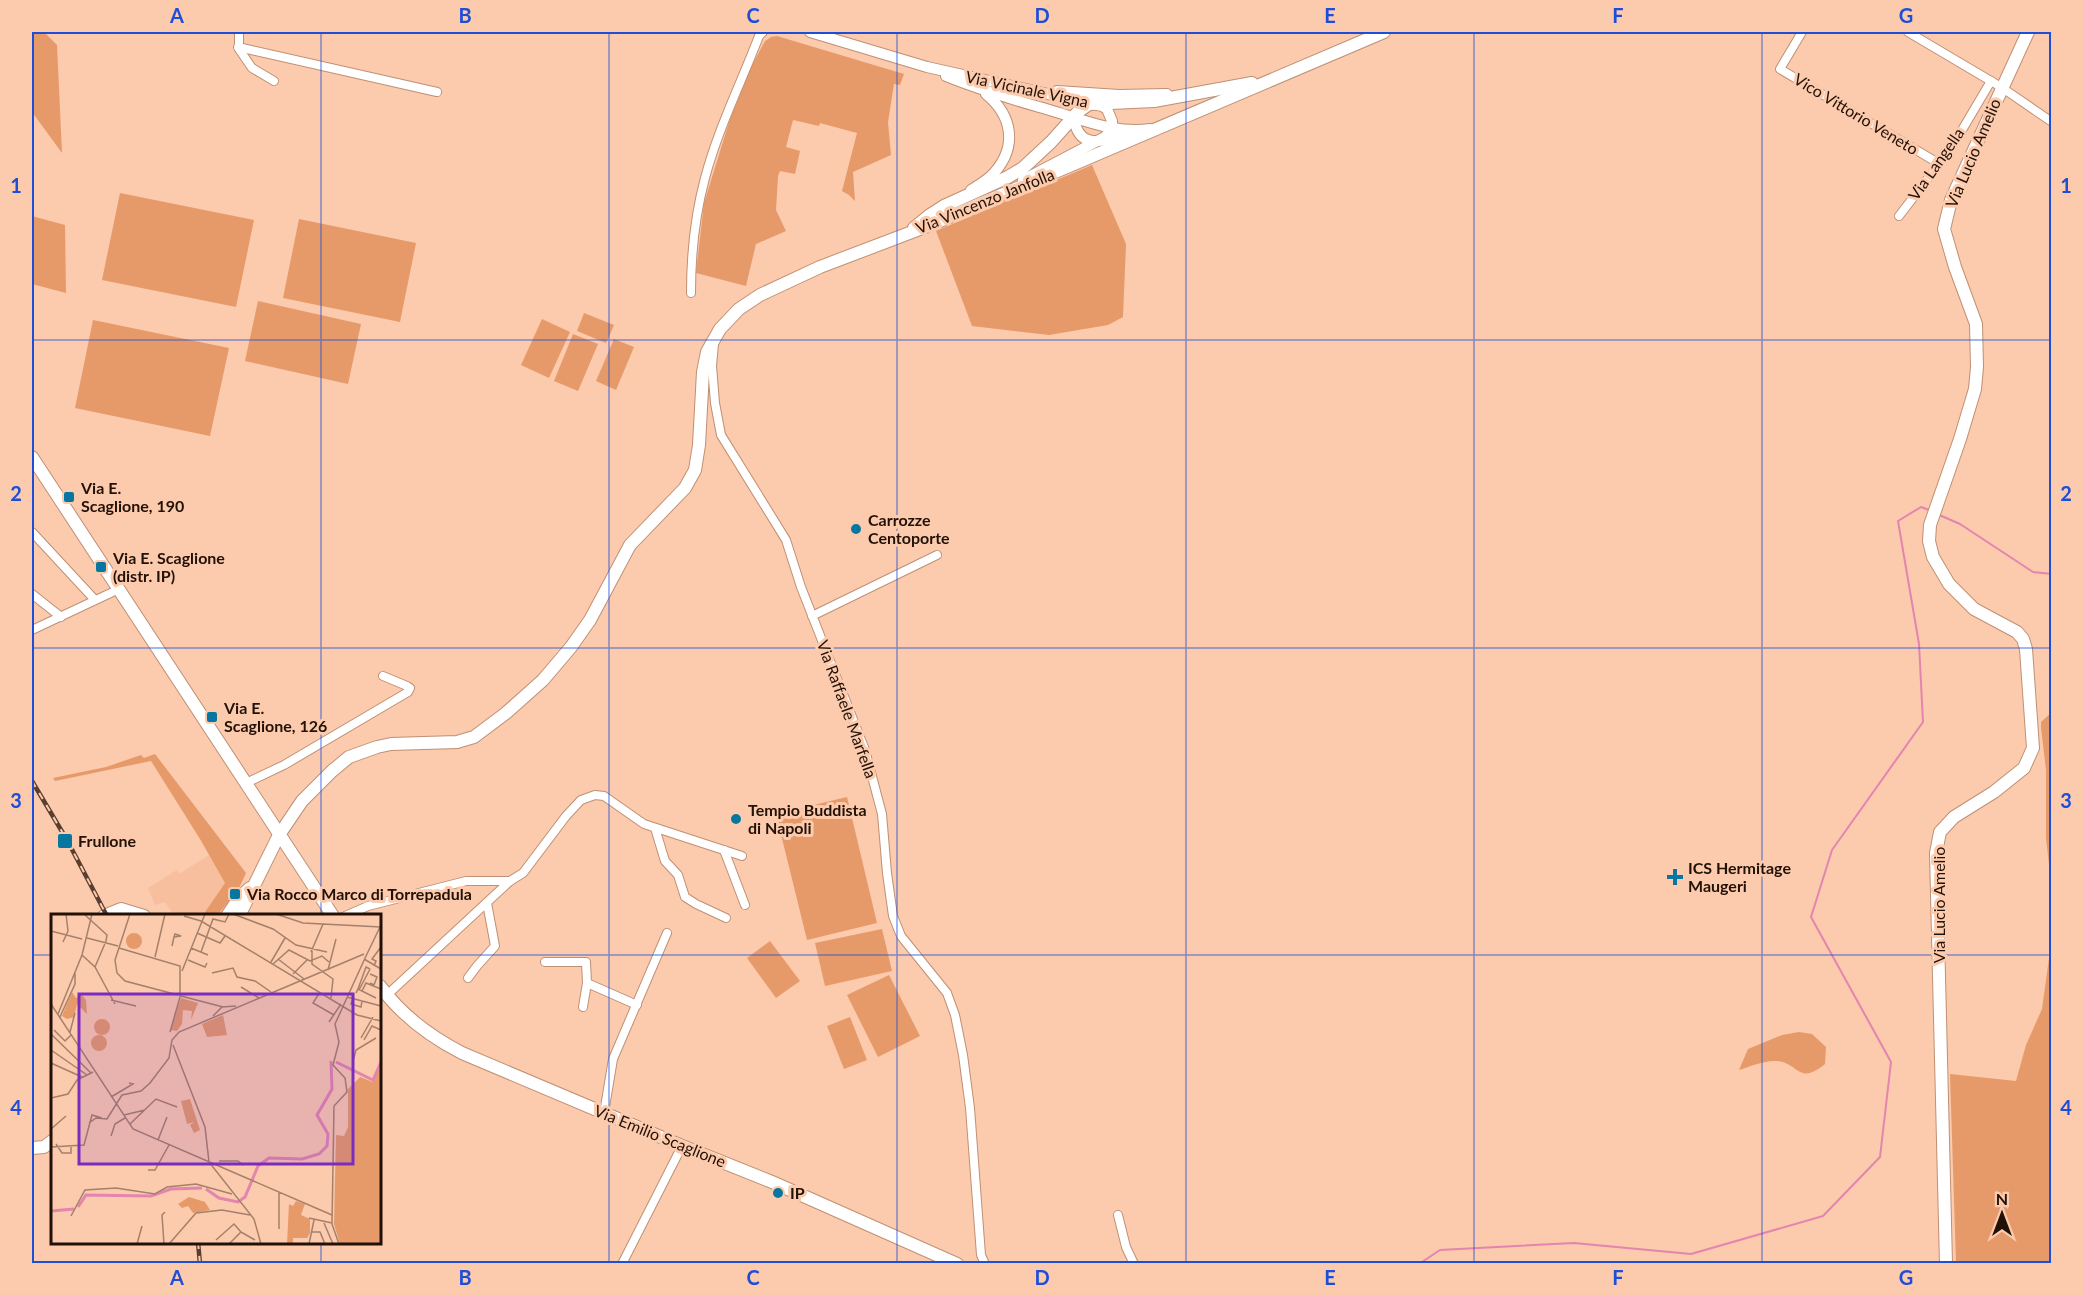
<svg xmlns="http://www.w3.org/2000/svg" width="2083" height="1295" font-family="Lato,sans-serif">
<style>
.built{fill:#f8bf9e}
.green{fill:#e69a6a}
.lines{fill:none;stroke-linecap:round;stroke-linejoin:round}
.stream{stroke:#e385af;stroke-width:2}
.minor-casing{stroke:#bf9074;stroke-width:10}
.tertiary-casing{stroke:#bf9074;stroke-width:12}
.secondary-casing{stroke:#bf9074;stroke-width:14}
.primary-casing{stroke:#bf9074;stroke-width:14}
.minor{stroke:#fff;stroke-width:8}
.tertiary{stroke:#fff;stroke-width:10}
.secondary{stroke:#fff;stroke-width:12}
.primary{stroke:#fff;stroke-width:12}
.rail-casing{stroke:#593f30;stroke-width:4.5}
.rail{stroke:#fccaad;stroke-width:2;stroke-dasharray:7;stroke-linecap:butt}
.grid{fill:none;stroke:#1d4ed8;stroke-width:1.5;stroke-opacity:0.55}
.poi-dot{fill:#0777a1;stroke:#fccaad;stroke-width:2}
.labels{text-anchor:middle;stroke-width:6;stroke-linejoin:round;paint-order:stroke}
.street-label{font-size:16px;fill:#221106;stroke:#fccaad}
.poi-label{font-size:16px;font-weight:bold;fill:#221106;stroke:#fccaad;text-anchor:start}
.inset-river{fill:none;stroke:#e385af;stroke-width:3}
.inset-road{fill:none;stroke:#a5806a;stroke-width:1.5}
.view{fill:#7b2cbf;fill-opacity:0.15;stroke:#7b2cbf;stroke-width:3}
.inset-edge{fill:none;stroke:#221106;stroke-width:3}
.neatline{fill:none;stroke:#1d4ed8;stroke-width:2}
.grid-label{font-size:20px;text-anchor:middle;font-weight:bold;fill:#1d4ed8}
</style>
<rect width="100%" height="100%" fill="#fccaad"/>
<!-- built -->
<polygon class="built" points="209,855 225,883 203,915 178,915 171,911 165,902 155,905 148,888 177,870 179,874"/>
<!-- green -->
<g class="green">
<polygon points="32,32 44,32 57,45 62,153 32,112"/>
<polygon points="777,36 904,74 900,85 894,84 888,122 891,155 853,172 855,201 849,195 842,191 857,133 820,123 819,126 793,120 786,147 800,151 795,174 780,171 778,176 776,210 786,231 756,244 746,286 696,273 704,203 730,119 750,69 765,41 771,37"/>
<polygon points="1092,165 1126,244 1123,317 1108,325 1049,335 972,326 936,231"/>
<polygon points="120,193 254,220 236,307 102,280"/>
<polygon points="32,216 65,225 66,293 32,284"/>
<polygon points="299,219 416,243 400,322 283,298"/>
<polygon points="258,301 361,324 348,384 245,361"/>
<polygon points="584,313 614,325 606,343 577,331"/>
<polygon points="542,319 570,332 549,378 521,365"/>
<polygon points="93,320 229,348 210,436 75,408"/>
<polygon points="573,334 598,344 578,391 554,381"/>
<polygon points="614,339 634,347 616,390 596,381"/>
<polygon points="2051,713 2051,881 2046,839 2046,770 2041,728 2041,722"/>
<polygon points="155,754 246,873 240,886 218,915 203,915 225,883 200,839 151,761 55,781 53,778 106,767 141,755 144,758"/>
<polygon points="847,797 877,923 807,940 776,814"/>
<polygon points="882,929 892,971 825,986 815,943"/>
<polygon points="770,941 800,981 776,998 747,958"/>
<polygon points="2051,944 2051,1263 1956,1263 1950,1074 2016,1081 2026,1045 2042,1009"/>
<polygon points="889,975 920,1036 878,1057 847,995"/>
<polygon points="850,1017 867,1060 844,1069 827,1026"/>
<path d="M1799,1032l13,2 14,13 -1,17c-27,22 -26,-1 -48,-3 -12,-1 -26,5 -38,9l9,-21 34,-14z"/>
</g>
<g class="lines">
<!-- stream -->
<g class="stream">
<polyline points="1937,514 1960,524 2033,572 2052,574"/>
<polyline points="1419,1264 1440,1250 1574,1243 1691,1254 1823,1216 1880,1157 1891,1062 1811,917 1832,850 1923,722 1919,644 1898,521 1921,507 1929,510"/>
</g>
<defs>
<g id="minor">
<polyline points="239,32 239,49 252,68 274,81"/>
<polyline points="1802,32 1780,69 1938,163"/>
<polyline points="1908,32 2001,87 2052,122"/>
<polyline points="238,47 437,92"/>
<polyline points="1899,216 1952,147 1991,81"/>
<path d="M691,293c0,-38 4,-78 14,-115 13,-49 36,-95 54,-142l4,-4"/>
<polyline points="714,344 712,366 715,403 721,435 786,540 801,587 865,750 882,814 887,873 893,916 901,936 947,993 955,1015 963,1055 970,1108 981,1255 985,1264"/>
<polyline points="32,532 95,600"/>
<polyline points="32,594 61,617"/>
<polyline points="812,616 937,555"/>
<polyline points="32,630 117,590"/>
<polyline points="246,783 284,765 408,692 410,688 407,686 383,676"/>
<polyline points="655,828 665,861 678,875 685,897 696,904 726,918"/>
<polyline points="724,850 745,905"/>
<polyline points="345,916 368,906 466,881 510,881"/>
<polyline points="545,962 586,962 587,983 637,1005"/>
<polyline points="468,978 477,966 495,946 487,903"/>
<polyline points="387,995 510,881 523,873 566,816 581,800 595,795 604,796 644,824 742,856"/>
<polyline points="583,1007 587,983"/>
<polyline points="604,1113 613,1059 667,933"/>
<polyline points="1118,1215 1126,1247 1134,1264"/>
<polyline points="622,1264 682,1146"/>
</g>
<g id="tertiary">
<polyline points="810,32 927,67 1102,106 1107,109 1112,121 1112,128 1105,137 1023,180"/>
<path d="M946,76c36,15 73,25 110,36 30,9 62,22 94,17"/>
<polyline points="1057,91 1119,95 1167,94"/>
<path d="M1074,117c4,37 34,22 58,16"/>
<path d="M971,190c8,-5 17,-10 23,-17 24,-27 18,-58 -8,-79"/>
</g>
<g id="secondary">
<polyline points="914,228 930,215 944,206 1008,177 1023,168 1051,142 1078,112 1089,104 1154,101 1252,83"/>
<polyline points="32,457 333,916"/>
<polyline points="104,916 121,909 144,916"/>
<polyline points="227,916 239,898 250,888"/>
<polyline points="239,916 279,835 302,801 332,771 349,757 377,747 391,744 457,742 474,737 506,713 543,680 571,647 590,620 630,545 685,488 695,470 699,445 703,372 707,352 720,329 739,309 760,295 820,267 933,224 1384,32"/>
<path d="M380,986c22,30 49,50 82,67l220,93 90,36 185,82"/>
<polyline points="32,1148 44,1147 52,1141"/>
</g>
<polyline id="primary" points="1946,1264 1936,853 1940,832 1954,817 1994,792 2024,768 2033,748 2026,649 2023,639 2017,632 1974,609 1949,584 1933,557 1929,541 1930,525 1960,439 1975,389 1977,367 1976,324 1955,267 1944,229 1951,200 2028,32"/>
</defs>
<!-- minor casing -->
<use href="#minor" class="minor-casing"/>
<!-- tertiary casing -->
<use href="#tertiary" class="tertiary-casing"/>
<!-- secondary casing -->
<use href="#secondary" class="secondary-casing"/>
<!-- primary casing -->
<use href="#primary" class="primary-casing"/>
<!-- minor -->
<use href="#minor" class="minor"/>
<!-- tertiary -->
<use href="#tertiary" class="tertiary"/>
<!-- secondary -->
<use href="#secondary" class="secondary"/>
<!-- primary -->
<use href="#primary" class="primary"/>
<defs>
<g id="rail">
<polyline points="32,781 67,840 107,916"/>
<polyline points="198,1242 200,1264"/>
</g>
</defs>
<!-- rail casing -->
<use href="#rail" class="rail-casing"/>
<!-- rail -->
<use href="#rail" class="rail"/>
</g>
<!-- grid -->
<path class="grid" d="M321,32v884M609,32v1232M897,32v1232M1186,32v1232M1474,32v1232M1762,32v1232M32,340h2020M32,648h2020M32,955h20M380,955h1672M321,1242v22"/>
<!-- markers -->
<g class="poi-dot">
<rect x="63" y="491" width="12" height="12" rx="3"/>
<circle cx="856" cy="529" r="6"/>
<rect x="95" y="561" width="12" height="12" rx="3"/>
<rect x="206" y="711" width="12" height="12" rx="3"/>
<circle cx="736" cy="819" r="6"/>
<rect x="57" y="833" width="16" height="16" rx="3"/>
<path d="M1672 868h6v6h6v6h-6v6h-6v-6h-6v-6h6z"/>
<rect x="229" y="888" width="12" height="12" rx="3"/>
<circle cx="778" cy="1193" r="6"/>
</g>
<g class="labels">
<!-- street labels -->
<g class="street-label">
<text transform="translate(1027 89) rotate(12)" y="6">Via Vicinale Vigna</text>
<text transform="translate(1856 114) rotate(31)" y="6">Vico Vittorio Veneto</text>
<text transform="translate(1973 153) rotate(-67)" y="6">Via Lucio Amelio</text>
<text transform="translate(1936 164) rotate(-55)" y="6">Via Langella</text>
<text transform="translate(985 201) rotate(-22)" y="6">Via Vincenzo Janfolla</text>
<text transform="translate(847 709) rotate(70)" y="6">Via Raffaele Marfella</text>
<text transform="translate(1939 905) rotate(-90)" y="6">Via Lucio Amelio</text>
<text transform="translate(660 1136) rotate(22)" y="6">Via Emilio Scaglione</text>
</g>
<!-- poi labels -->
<g class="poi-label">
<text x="81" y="494">Via E.<tspan x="81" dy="18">Scaglione, 190</tspan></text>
<text x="868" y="526">Carrozze<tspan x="868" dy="18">Centoporte</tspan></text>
<text x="113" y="564">Via E. Scaglione<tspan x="113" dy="18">(distr. IP)</tspan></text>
<text x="224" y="714">Via E.<tspan x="224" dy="18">Scaglione, 126</tspan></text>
<text x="748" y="816">Tempio Buddista<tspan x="748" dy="18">di Napoli</tspan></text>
<text x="78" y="847">Frullone</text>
<text x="1688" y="874">ICS Hermitage<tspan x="1688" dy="18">Maugeri</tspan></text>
<text x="247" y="900">Via Rocco Marco di Torrepadula</text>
<text x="790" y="1199">IP</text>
</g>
</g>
<!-- overview -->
<g transform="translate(51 914)">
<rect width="330" height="330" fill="#fccaad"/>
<path d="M75 27a8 8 0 1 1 16 0a8 8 0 1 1-16 0ZM21,78l4,6 5,-4 5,6 1,14 -10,-10 -3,13 -7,2 -5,-3zM130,84l17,5 -7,17 1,-9 -9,-1 -1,14 -5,7 -7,-1zM172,101l4,20 -20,2 -5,-13zM43 113a8 8 0 1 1 16 0a8 8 0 1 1-16 0ZM40 129a8 8 0 1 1 16 0a8 8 0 1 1-16 0ZM330,151v179h-41l-6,-20 2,-89 8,1 4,-9v-38l12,-12 13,5zM139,185l10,31 -6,3 -4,-8 4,-3 -7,2 -6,-23zM138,283l16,5 5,8 -17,3 -5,-7 -6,2 -4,-4zM245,287l9,3 -4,11 9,4v14l-3,5h-14v6h-6l2,-40 4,2z" fill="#e69a6a"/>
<path class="inset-river" d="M285,148l37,18 8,-18M155,275l13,9 19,4 7,-5 13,-31 11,-8 33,1 17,-5 8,-8 1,-12 -11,-19 15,-26 -1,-28M27,293l8,-12 65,1 20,-7 31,-1M0,297l23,-2"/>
<path class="inset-road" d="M79,0l-15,46 2,13 8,8 53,14M182,0l40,15 23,16 31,7M225,0l27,9 78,4M34,1l22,20 -1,6M133,2l17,5 156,94 24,6M0,17l31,8M146,19l23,10 5,-7M36,24l31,8M12,28l5,-11 -2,-17M121,32l2,-9 7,-1 -6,-2 -1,3M68,34l61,18v31M140,34l17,7M261,37v13l21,15 -2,19M150,38l12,-33 12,3 4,-8M260,38l12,-28M31,41l13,12 20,37M315,42l15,-31M104,43l10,-43M227,45l26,20M313,45l17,10M137,46l17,7 2,-4M220,48l14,-24M222,50l16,-14 21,11 12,-5 7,6M323,52l2,-5 -4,-2 9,-12M44,53l11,-26M277,56l8,-31M131,57l23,-57M161,59l21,-5 4,9 18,4 16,11M242,60l14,-14M319,69l4,2 3,-8 -7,-3M190,73l18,11M307,75l8,-22 4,2M308,76l11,-21M311,77l4,-8 15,6M269,78l-7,11 21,12M305,79l2,-4 18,9M130,82l42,11M296,83l34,9M302,84l-2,6 10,3 1,-6M60,86l25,6M0,90l82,125 199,86M7,100l24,-59 10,-41M162,102l9,-9 14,-1M9,103l15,-33v-11M278,108l12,-18M3,116l11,11 6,-6M19,118l5,-19M119,118l10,-35M0,120l40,39M310,124l12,-21M313,126l8,-14 9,4M122,131l32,82 4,35 45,57 7,25M0,136l36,25M302,147l3,-11 20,-12M0,149l31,14M60,183l22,-13 -4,-1M0,184l17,-4 9,-14 16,-8M73,201l21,-5M38,209l7,-5 11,1 15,-24 19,-4 9,-8 19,-25 3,-18 7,-8 185,-78M79,210l26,-25 21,8M0,215l15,-13M60,222l4,-12 10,-6M107,226l9,-23M5,230l6,9h9v-7M0,233l33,-2 8,-30 10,3M168,247h19l5,4M97,256h7l14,-25M228,278v37M20,302l14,-26 31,-2 39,6 12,-7 29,-3 36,10M258,304l23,5M273,309l9,21M260,318h9l5,12M165,326l18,-16 7,8M86,330l5,-18M113,330l-2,-29 3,-3M118,330l27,-31 26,-3 28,5M178,330l12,-12 14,8M258,330l5,-24M288,330l-7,-20 2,-118 13,-14 -2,-14 -12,-13 6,-23 -4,-18 31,-68"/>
<path class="view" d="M28,80h274v170h-274z"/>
<rect width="330" height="330" class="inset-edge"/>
</g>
<!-- border -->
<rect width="2083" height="1295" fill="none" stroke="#fccaad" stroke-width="66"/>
<!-- north arrow -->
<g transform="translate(2002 1214)" stroke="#fccaad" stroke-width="4.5" paint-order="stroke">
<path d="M0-4.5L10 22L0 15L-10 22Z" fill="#221106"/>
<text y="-9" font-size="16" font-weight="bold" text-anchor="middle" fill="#221106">N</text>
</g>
<rect x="33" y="33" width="2017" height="1229" class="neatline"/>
<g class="grid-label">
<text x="177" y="23">A</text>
<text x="465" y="23">B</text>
<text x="753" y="23">C</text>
<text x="1042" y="23">D</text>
<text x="1330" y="23">E</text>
<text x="1618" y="23">F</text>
<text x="1906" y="23">G</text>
<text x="16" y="193">1</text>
<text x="2066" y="193">1</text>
<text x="16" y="501">2</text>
<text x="2066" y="501">2</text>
<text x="16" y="808">3</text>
<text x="2066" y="808">3</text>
<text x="16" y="1115">4</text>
<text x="2066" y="1115">4</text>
<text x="177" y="1285">A</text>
<text x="465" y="1285">B</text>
<text x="753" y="1285">C</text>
<text x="1042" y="1285">D</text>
<text x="1330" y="1285">E</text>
<text x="1618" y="1285">F</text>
<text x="1906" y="1285">G</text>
</g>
</svg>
